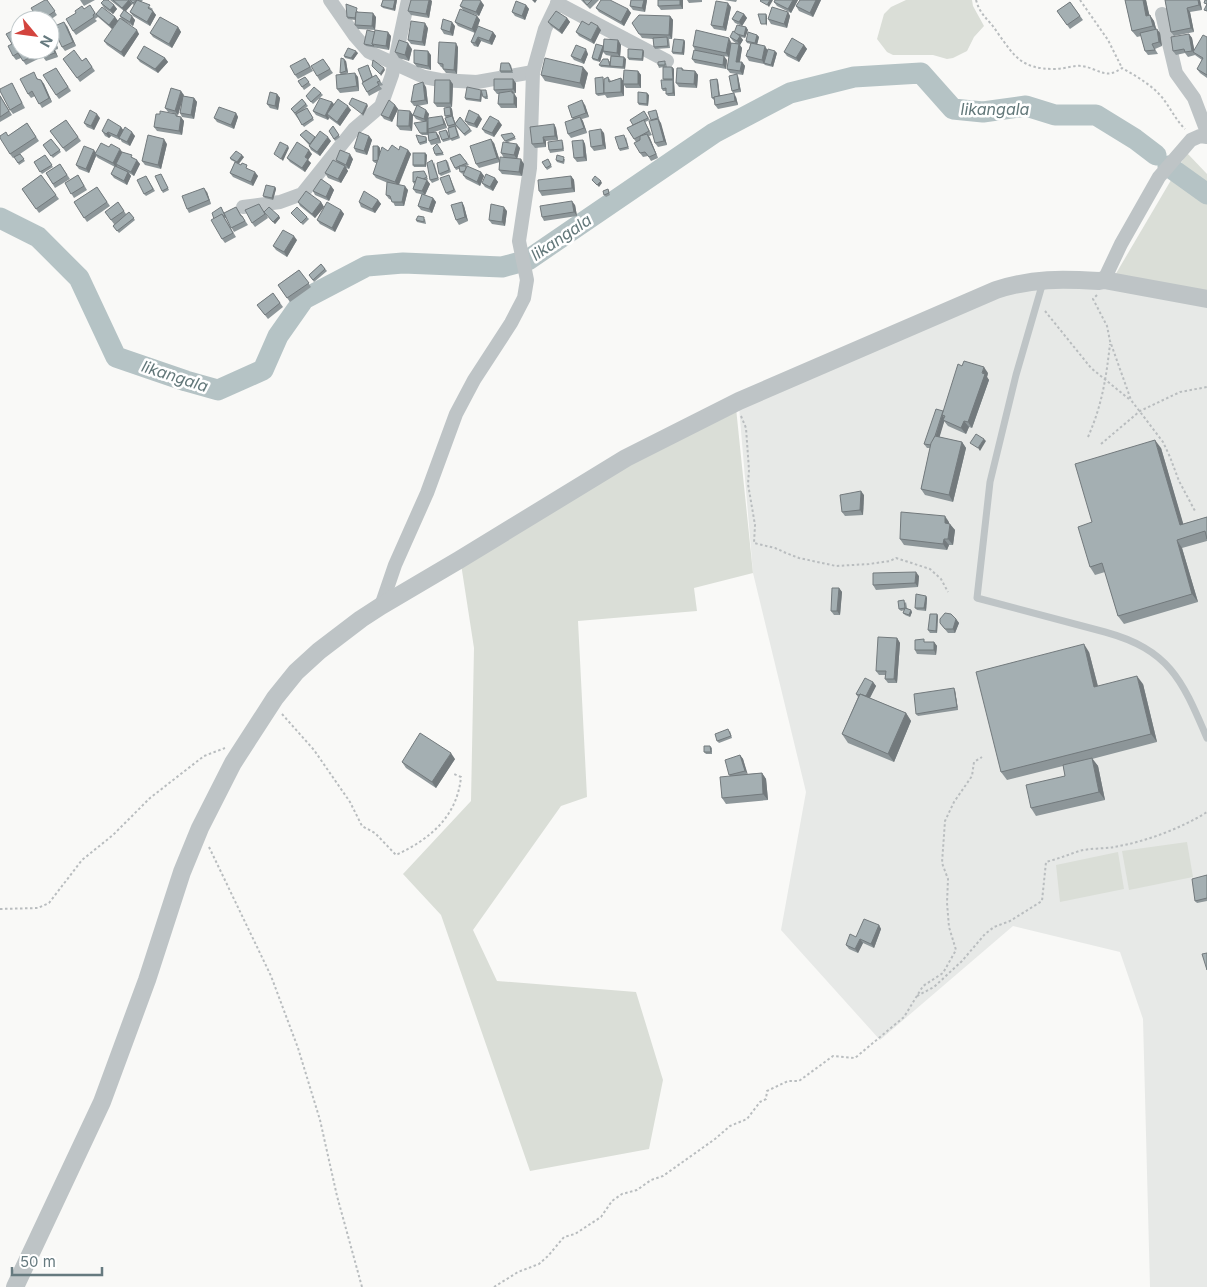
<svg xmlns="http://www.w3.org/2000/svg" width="1207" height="1287" font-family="Inter,sans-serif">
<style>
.built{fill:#e7e9e7}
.green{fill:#daded7}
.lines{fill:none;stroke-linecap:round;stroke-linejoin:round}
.river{stroke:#b5c3c5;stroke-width:21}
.path{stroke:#b9bdbf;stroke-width:2;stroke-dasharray:2.5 2.5;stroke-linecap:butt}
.service{stroke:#bec4c6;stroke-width:7}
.minor{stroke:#bec4c6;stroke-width:14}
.tertiary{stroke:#bec4c6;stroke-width:18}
.wall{fill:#8d9699}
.shaded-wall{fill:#737a7d}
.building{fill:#a4afb2;stroke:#737a7d}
.labels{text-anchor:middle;stroke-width:5;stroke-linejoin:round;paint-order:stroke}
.water-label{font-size:16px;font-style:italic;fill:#627779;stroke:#fff}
</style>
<rect width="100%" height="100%" fill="#f9f9f7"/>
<!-- built -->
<polygon class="built" points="1043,281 1207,297 1207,1287 1150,1287 1143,1019 1120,952 1013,926 880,1040 781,930 806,792 753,573 739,407 992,289"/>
<!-- green -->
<g class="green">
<polygon points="906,0 972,0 973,6 984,26 974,37 967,51 953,58 947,59 933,55 893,55 887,52 877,39 884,14 891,7"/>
<polygon points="1187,153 1207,174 1207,298 1111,282"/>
<polygon points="736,408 753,573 694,588 697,611 578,621 587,797 561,806 473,930 497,981 636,992 663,1080 649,1149 530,1171 441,915 403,874 471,801 474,648 461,564 629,459"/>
<polygon points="1187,842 1193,877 1129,890 1122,851"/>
<polygon points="1118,852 1124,889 1060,902 1056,865"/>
</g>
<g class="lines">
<!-- river -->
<g class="river">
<polyline points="1168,166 1207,194"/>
<polyline points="0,218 38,237 79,278 116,357 186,381 218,390 263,370 278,336 304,299 367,266 403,263 502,267 528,260 714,133 790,93 854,77 921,73 953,109 983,112 1026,106 1055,115 1096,115 1135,139 1156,155"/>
</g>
<!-- path -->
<g class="path">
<path d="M976,0c5,17 12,18 21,32 18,25 24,37 58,37 9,0 19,-4 27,-3 18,3 23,14 40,2 14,8 28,16 39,28 9,11 14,23 24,33"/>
<polyline points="1080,0 1108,40 1122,68"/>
<polyline points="1097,295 1093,299 1107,326 1110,341 1131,400 1163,442 1170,457 1179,481 1195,511"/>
<polyline points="1045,311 1091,368 1129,399"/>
<polyline points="741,416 746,428 749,470 748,484 755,525 754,543 775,548 786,553 799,558 836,566 869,564 890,561 896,558 930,569 941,579 948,592"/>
<path d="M1088,437c14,-32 18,-58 22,-93"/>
<polyline points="1101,444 1140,411 1180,392 1207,387"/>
<path d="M282,714l32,36 36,52 12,24 13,7 21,22c34,-16 61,-38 65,-78l-7,-3"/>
<polyline points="209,847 271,976 298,1048 320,1120 337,1196 362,1287"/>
<polyline points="0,909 38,908 49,903 82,860 113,835 150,798 204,756 225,748"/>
<path d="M917,996l17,-9 15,-14 13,-12 23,-27 9,-7 16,-6 32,-20 4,-39c11,-3 22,-7 33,-11 11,-3 24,-2 35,-4 31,-5 68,-19 93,-35"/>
<polyline points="494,1287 518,1272 539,1264 548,1256 564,1237 575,1234 601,1217 612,1201 622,1194 637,1190 651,1180 663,1176 715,1139 730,1126 747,1119 760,1102 766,1099 767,1091 788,1081 799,1081 833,1056 855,1058 904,1017 923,986 943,973 956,950 949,927 947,903 948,879 942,863 945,821 954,802 972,776 974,762 982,757"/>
</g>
<!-- service -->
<path class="service" d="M1043,282l-27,93 -26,107 -13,116 128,34c65,18 77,48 102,106"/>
<!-- minor -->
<g class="minor">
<polyline points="330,0 355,36 369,52 424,77 440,80 477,82 533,72"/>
<polyline points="557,3 667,61"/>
<polyline points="1162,14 1176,73 1194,98 1207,132"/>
<polyline points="243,207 280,202 302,194 354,129 381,106 392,75 408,0"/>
<polyline points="1104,280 1121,244 1159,177 1191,140 1200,136 1207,137"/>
<polyline points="381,606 395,565 427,493 456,414 474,380 511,323 524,298 527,280 519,241 530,168 533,72 545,29 559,0"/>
</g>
<!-- tertiary -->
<path class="tertiary" d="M15,1287l87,-185 45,-122 35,-108 18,-44 33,-65 42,-65 21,-26 23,-21 42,-32 20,-13 78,-46 167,-102 113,-57 257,-111c37,-12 66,-11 103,-9l5,-1 103,19"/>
</g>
<!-- wall -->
<g class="wall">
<polygon points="47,0 57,15 50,20 32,20"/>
<polygon points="80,0 95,0 84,6"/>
<polygon points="110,0 143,0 141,2 153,9 152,10 156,15 150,26 133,16 130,12 134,5 132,4 126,11 135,20 133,26 124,21 139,34 124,57 107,45 104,41 122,20 120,16 124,11"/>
<polygon points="383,0 397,0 395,11 383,8 381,6"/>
<polygon points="581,0 599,0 590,9"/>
<polygon points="631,0 647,0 645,12 633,10 630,6"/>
<polygon points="683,0 683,9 661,10 658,6"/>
<polygon points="687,0 702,0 702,2 689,3"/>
<polygon points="724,0 737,0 736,2"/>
<polygon points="775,0 798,0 791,13 777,6 774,2"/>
<polygon points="800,0 821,0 813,17 799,11 796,6"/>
<polygon points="1125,0 1146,0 1149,15 1154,21 1156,29 1160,33 1162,46 1155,49 1158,54 1148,55 1145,51 1141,36 1137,37 1132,31"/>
<polygon points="1165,0 1200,0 1202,10 1190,12 1194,32 1174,36 1171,32"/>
<polygon points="432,1 429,18 411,15 408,11"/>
<polygon points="1070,2 1083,20 1070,29 1057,11"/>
<polygon points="101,3 114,5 117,9 113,14 104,8"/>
<polygon points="90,5 96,14 115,17 118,21 112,29 98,17 95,19 97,21 76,35 73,31"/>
<polygon points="484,5 479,16 467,12 477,16 480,20 477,29 493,32 496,36 492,45 481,41 478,47 474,46 471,42 475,33 458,26 455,22 463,10 460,6"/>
<polygon points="526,5 529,9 525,20 515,16 512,12"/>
<polygon points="731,7 726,31 714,29 711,25"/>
<polygon points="596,8 628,9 631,13 624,26 599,12"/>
<polygon points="358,11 358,12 376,17 375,30 391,36 389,50 366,46 364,44 375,32 375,30 358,29 355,25 355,20 348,19 347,17"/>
<polygon points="788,12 790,16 787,28 771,24 768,19"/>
<polygon points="744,14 747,18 742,26 746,27 748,30 745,38 741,37 743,40 740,45 742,48 740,62 742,62 745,66 743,75 730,73 727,69 729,57 703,52 727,60 726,69 695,63 692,59 695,50 693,46 731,43 737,44 733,41 730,37 742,26 735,23 732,19"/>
<polygon points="670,16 673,20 672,39 669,39 670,48 655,49 654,47 653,39 642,38 632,23"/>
<polygon points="567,18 570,22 562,34 551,26 548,22"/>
<polygon points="67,26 76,46 65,51 62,47"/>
<polygon points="455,26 453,36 444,34 441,29"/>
<polygon points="178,27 181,32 172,48 153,37 150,33"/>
<polygon points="428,28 425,46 411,44 408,40"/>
<polygon points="601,30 594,44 579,36 576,32"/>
<polygon points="54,34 58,49 55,50 58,57 46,61 43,57"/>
<polygon points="1189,34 1192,38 1194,50 1207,37 1207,78 1200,73 1197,69 1202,60 1195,55 1188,57 1185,53 1176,55 1173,51"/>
<polygon points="757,35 759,37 757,44 768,50 777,53 773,67 765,65 764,64 749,61 746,56 749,50 751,44 747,43 746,41"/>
<polygon points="618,40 621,45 620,57 626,59 625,69 601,67 599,65 610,61 610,63 611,56 606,55 603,52 600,62 593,60 592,58 603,46"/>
<polygon points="684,40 685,42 684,55 673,54 672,52"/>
<polygon points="804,45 807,49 799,62 787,56 784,52"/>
<polygon points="458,47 457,74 446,73 443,69 443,68 441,67 438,63"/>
<polygon points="412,49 409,61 399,58 395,52"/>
<polygon points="20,50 39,50 35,52 38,59 26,65 21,58 16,60 13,56"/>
<polygon points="643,50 644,52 643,61 629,60 628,58"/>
<polygon points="358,53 353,60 345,58 344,56"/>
<polygon points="588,54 584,64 574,60 571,56"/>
<polygon points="431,55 431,70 417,67 414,63"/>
<polygon points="86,58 95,71 80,82 63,59 82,61"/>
<polygon points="137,58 165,58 168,62 158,73 140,62"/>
<polygon points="323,59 333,73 320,81 317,76"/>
<polygon points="346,61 348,73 346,74 358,77 359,91 340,93 337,89 341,74 340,73"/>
<polygon points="308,62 313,71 298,79 295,75"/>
<polygon points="509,63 511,65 513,73 501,73 500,71"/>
<polygon points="666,63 667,67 672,67 674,69 674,82 675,96 668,96 666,94 666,91 663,91 662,89 664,80 663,79 663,67 659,68 658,65"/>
<polygon points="369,67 373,77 379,79 383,85 380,86 382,89 369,96 367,92 363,82"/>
<polygon points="56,68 71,91 59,99 56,95"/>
<polygon points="682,68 684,70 695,71 698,75 697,88 679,87 676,83"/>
<polygon points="638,71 641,75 641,88 626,88 624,85 624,96 607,98 605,95 598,96 596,94 608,77 611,81 621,78 623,81"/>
<polygon points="588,73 584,89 545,81 541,75"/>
<polygon points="738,76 741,92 733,93 732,91"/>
<polygon points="36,77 38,79 41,80 44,84 52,102 42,108 35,96 31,98 28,94"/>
<polygon points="305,77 311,85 304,90 298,81"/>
<polygon points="717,79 718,81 720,95 736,97 738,105 718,109 715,105 714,100 712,98"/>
<polygon points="12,83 25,108 13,114 10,110"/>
<polygon points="516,83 516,93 514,93 517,98 517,108 501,108 498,104 499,94 497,94 494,90"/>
<polygon points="453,84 452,107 451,107 452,109 453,116 455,123 460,117 472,131 465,136 456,126 460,138 452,141 450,139 449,128 448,126 446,117 445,116 448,107 437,107 434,103"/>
<polygon points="426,87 428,104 418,106 429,114 428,118 444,120 447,128 434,132 436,132 439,136 441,143 431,145 429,141 428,135 422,135 420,133 424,122 416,119 413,115 417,106 414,106 411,102"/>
<polygon points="487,92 488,99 485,99 482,94 481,102 466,100 465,98"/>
<polygon points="321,93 323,95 313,104 307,98"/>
<polygon points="277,94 280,98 278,110 270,108 267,104"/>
<polygon points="0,95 12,115 0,122"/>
<polygon points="184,95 183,96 194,98 197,102 194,119 182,117 180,113 182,100 178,115 176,114 184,121 182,135 157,131 154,127 160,114 173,113 168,112 165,108"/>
<polygon points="649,95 648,106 639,105 638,103"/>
<polygon points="302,99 308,106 303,110 307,108 314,120 304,127 291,109"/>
<polygon points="332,102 334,104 351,110 340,126 329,118 328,120 316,115 313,111"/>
<polygon points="395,105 398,109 392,122 384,119 381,115"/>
<polygon points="585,105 589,117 582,119 587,133 571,138 568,134 573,119 572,118"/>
<polygon points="410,111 413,115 412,131 400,130 397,126"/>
<polygon points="644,111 650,120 645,122 652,135 649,136 658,158 651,161 648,156 643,157 640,153 636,142 627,128 633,125"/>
<polygon points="657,112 667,145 658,147 655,143 651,120"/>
<polygon points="236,113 238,117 234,129 217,122 214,118"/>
<polygon points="100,118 94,130 87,127 84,123"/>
<polygon points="482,119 477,128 468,125 465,121"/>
<polygon points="66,120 81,141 66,152 50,131"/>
<polygon points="27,123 39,141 20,154 25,161 19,165 15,157 13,158 10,154 8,136"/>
<polygon points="554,124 556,128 558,140 546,141 546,147 535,148 532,144"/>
<polygon points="502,125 494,137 485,133 482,129"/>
<polygon points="333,126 340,137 335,141 329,131"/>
<polygon points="121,127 123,130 135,136 130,146 122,142 120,139 120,140 111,136 109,138 105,136 102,131"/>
<polygon points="446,130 448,132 450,140 443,142 442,140"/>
<polygon points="512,133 516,139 508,142 520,148 517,159 524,164 522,176 502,174 499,170 500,162 479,168 476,164 494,143 500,161 504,158 501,153 506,142 505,141"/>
<polygon points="604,133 606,149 594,151 591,147"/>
<polygon points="300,135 315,137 331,141 320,156 311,150 309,146 309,145"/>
<polygon points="369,136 372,140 367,155 356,152 354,148"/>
<polygon points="426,137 427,139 427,143 420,145 419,143"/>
<polygon points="626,137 629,149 620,151 619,149"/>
<polygon points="51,139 61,152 53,158 43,145"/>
<polygon points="583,140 585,144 587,161 577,162 574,158"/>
<polygon points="563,142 564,151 550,153 549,150"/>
<polygon points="167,144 161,169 145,165 142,161"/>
<polygon points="437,144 444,155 436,156 435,154"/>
<polygon points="378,146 380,148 380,154 388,151 399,150 408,150 411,154 399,185 408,190 404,206 395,206 392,200 389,199 386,195 388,183 376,178 373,174 377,163 375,163 373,161"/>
<polygon points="109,147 122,152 135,159 140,164 134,176 129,173 131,176 127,185 114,178 111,174 115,167 98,158 96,156 89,173 79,169 76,165 96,153"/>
<polygon points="425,153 427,155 426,167 414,167 413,165"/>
<polygon points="312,154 308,160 311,163 305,172 290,162 287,158"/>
<polygon points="460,154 469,165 466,166 466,167 481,172 484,176 480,186 466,179 463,175 464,173 462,174 459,169 456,170 450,158"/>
<polygon points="45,155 53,167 42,174 34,162"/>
<polygon points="244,157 239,164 250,170 258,176 253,186 233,177 230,173 235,162 231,160 230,158"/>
<polygon points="353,159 349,169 346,168 348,171 341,183 328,178 325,173 338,163 336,160"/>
<polygon points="548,159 552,167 547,170 542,162"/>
<polygon points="565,159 564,164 557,162 556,160"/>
<polygon points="446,160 448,162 451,172 441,176 439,174"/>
<polygon points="434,162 439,180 432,183 430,180"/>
<polygon points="60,164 70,179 55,188 46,173"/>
<polygon points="424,171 428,179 427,180 430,184 425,195 416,193 413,189 415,183 414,184 413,182"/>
<polygon points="41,175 59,199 39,213 22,189"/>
<polygon points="78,175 87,190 74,198 65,183"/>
<polygon points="146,176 155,191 146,196 144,194"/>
<polygon points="162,176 169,190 163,193 162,191"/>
<polygon points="571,176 574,180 575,192 542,196 539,191"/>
<polygon points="450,177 456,192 448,195 446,193"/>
<polygon points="495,178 498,182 493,191 485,187 482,183"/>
<polygon points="331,186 334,190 329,201 315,195 313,191"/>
<polygon points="97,187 110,206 87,222 74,202"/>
<polygon points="275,187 276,189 273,200 265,198 263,196"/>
<polygon points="608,189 610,195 606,197 604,195"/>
<polygon points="207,192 211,204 189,213 187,209"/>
<polygon points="433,198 436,202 432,213 421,210 418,206"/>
<polygon points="378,200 381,204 375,213 361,207 359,202"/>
<polygon points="118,202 126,214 129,212 135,220 119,233 113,226 114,224 105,212"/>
<polygon points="298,202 321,202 324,207 315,218 300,206"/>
<polygon points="462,202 464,206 468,221 459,225 456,220"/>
<polygon points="259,204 264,212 279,216 280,218 275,224 266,214 268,218 255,227 252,223"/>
<polygon points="575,205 577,216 544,221 542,217"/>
<polygon points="221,207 224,213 236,207 248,225 234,232 226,218 225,218 236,237 225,243 222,239 214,219"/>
<polygon points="341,210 344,214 335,232 320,224 317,220"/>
<polygon points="507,211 505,226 492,224 489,220"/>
<polygon points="291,213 307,217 309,219 303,225"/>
<polygon points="425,219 426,224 417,222 416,220"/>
<polygon points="297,240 287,257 276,250 273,246"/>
<polygon points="321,264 327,271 314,282 309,275"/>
<polygon points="299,270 311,287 290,302 278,285"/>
<polygon points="273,293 283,307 268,319 257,305"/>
<polygon points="988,373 987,377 989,380 972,428 969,427 966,434 948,426 944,421 939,437 962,442 966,448 953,502 925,495 921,489 930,448 927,448 924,444 943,412"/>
<polygon points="1161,448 1183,524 1207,517 1207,541 1182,548 1198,602 1124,624 1118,616 1105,572 1095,575 1090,567 1092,522"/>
<polygon points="864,495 863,515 845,516 842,512"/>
<polygon points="949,522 949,524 955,530 953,545 949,545 947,550 904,545 900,539"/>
<polygon points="919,576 918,587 876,590 873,585"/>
<polygon points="839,588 842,592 840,615 834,615 831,611"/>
<polygon points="926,596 927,598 926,611 917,610 915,608"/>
<polygon points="906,602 907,608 912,612 910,617 905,615 903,613 905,610 901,611 899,609"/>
<polygon points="937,614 938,616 937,633 930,633 928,630"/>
<polygon points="956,619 959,623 955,633 948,633 940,623"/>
<polygon points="897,638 900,643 897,683 888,683 885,679 885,675 879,675 876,671"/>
<polygon points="926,642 934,642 937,646 936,655 917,654 915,650"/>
<polygon points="1089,652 1098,686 1143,684 1157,742 1092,759 1098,766 1105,800 1036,816 1031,808 1065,776 1063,766 1007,780 1001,772"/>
<polygon points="873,682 876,686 870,698 906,713 911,721 894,762 848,743 842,734 858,697 856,694"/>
<polygon points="955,690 958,710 918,716 916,714"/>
<polygon points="730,731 732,738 719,743 717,741"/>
<polygon points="710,746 712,748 712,754 706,754 704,752"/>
<polygon points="740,755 743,759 747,774 762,773 766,779 768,800 726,804 722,798 730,776 729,775"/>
<polygon points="455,759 436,788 406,768 402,762"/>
<polygon points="1207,875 1207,901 1197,903 1195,901"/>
<polygon points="879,925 881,929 874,948 863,943 858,953 849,949 846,945 856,937"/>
</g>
<!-- shaded-wall -->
<g class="shaded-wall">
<polygon points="129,0 132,4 125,12 122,8"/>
<polygon points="395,0 397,0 395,11 393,9"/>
<polygon points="429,0 431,0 432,1 429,18 426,14"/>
<polygon points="532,0 537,0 535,3"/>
<polygon points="644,0 647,0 645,12 642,8"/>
<polygon points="680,0 683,0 683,9 680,5"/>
<polygon points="770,0 773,0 769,7 767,5"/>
<polygon points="793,0 798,0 791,13 788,9"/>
<polygon points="816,0 821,0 813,17 810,13"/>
<polygon points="1143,0 1146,0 1151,22 1146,16"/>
<polygon points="1198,0 1200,0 1202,10 1199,5"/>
<polygon points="481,1 484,5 479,16 476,12"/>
<polygon points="728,3 731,7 726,31 723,27"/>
<polygon points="114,5 117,9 113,14 110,10"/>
<polygon points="526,5 529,9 525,20 522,16"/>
<polygon points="1187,8 1190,12 1194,32 1191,28"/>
<polygon points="628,9 631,13 624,26 621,22"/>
<polygon points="153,11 156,15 150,26 147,22"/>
<polygon points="788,12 790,16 787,28 784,24"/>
<polygon points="373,13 376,17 375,30 372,26"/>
<polygon points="744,14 747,18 742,26 739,22"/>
<polygon points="766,14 767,16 767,26 766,24"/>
<polygon points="1150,15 1154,21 1157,32 1153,26"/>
<polygon points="132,16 135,20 133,26 130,22"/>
<polygon points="477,16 480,20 475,33 472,29"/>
<polygon points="670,16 673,20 672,39 669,35"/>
<polygon points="115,17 118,21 112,29 109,25"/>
<polygon points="567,18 570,22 562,34 559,30"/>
<polygon points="64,22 67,26 76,46 73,42"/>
<polygon points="452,22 455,26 453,36 450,32"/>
<polygon points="425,23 428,28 425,46 422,42"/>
<polygon points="598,26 601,30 594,44 591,40"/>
<polygon points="178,27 181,32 172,48 169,44"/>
<polygon points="746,27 748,30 745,38 744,36"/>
<polygon points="1157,29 1160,33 1162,46 1159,42"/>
<polygon points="51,30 54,34 58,49 55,44"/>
<polygon points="137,30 139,34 124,57 121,52"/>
<polygon points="388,32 391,36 389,50 386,46"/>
<polygon points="493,32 496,36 492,45 489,41"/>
<polygon points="1189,34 1192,38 1195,53 1192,51"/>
<polygon points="757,35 759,37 757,45 755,43"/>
<polygon points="740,36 743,40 740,45 737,41"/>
<polygon points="478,37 481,41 478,47 475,43"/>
<polygon points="729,38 731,42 729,57 726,53"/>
<polygon points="618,40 621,45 620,57 617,53"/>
<polygon points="684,40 685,42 684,55 682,53"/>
<polygon points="408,43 412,49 409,61 405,55"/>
<polygon points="456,43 458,47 457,74 454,70"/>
<polygon points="739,44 742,48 739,66 736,62"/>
<polygon points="52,45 55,50 58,57 55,53"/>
<polygon points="804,45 807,49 799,62 796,58"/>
<polygon points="603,46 604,48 600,62 598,60"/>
<polygon points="765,46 768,51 764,64 762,60"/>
<polygon points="586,49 588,54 584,64 581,60"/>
<polygon points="643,50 644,52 643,61 642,59"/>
<polygon points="356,51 358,53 353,60 351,58"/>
<polygon points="428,51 431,55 431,70 428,66"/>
<polygon points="775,51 777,53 773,67 771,65"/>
<polygon points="724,56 727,60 726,69 723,65"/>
<polygon points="624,57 626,59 625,69 623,67"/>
<polygon points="165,58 168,62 158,73 155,69"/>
<polygon points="344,59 346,61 348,73 346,71"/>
<polygon points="742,62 745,66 743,75 740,71"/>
<polygon points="583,67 588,73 584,89 580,83"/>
<polygon points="672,67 674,69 674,81 673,79"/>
<polygon points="384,68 385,70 381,76 380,74"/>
<polygon points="638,71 641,75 641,88 638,84"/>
<polygon points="695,71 698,75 697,88 694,84"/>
<polygon points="355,73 358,77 359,91 357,86"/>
<polygon points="737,74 738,76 741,92 739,89"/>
<polygon points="621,78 624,82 623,84 624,85 624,96 621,92"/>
<polygon points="513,79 516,83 516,93 513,89"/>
<polygon points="717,79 718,81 720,100 719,98"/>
<polygon points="41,80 44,84 52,102 49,98"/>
<polygon points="450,80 453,84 452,107 450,103"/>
<polygon points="673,80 674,82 675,96 673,93"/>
<polygon points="423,82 426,87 428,104 425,100"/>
<polygon points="481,90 482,92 481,102 480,100"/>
<polygon points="181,91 184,95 178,115 175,111"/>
<polygon points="512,91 517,98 517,108 514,104"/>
<polygon points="647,93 649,95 648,106 647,104"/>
<polygon points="734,93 736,97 738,105 735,101"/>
<polygon points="277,94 280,98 278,110 275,106"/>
<polygon points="194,98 197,102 194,119 191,115"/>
<polygon points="582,100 585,105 589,117 586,113"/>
<polygon points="332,102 335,106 327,114 329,118 328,120 325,116"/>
<polygon points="367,104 368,106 363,116 362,114"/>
<polygon points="395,105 398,109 392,122 389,118"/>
<polygon points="348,106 351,110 340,126 337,122"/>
<polygon points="450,107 452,109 453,116 456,126 451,115"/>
<polygon points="426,110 429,114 427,122 428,123 429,135 427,133 426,123 424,119"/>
<polygon points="410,111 413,115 412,131 409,126"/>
<polygon points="236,113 238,117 234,129 231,125"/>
<polygon points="97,114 100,118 94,130 91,126"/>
<polygon points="479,115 482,119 477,128 474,124"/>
<polygon points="442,116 444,120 447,128 444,124"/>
<polygon points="181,117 184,121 182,135 179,131"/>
<polygon points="580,117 583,121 587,133 584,128"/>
<polygon points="658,119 661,123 667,145 664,141"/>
<polygon points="499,121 502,125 494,137 492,133"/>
<polygon points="554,124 556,128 558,140 555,136"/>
<polygon points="121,127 124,131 119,138 120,139 120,140 117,136"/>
<polygon points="601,129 604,133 606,149 603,145"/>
<polygon points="108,132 111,136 109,138 106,134"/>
<polygon points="132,132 135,136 130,146 127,142"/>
<polygon points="436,132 439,136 441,143 438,138"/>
<polygon points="647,134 650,138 658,158 656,154"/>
<polygon points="369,136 372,140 367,155 364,151"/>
<polygon points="328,137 331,141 320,156 317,152"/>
<polygon points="543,137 546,141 546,147 544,143"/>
<polygon points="164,139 167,144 161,169 158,165"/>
<polygon points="491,139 494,143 500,162 497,158"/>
<polygon points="583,140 585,144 587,161 584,157"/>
<polygon points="517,144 520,148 517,159 514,155"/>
<polygon points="288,146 289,148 283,161 281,159"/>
<polygon points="378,146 380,148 380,162 378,160"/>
<polygon points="120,149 123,153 116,164 117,165 116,168 113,163"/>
<polygon points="94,150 97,154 95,154 96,156 89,173 86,169"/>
<polygon points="309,150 312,154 308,160 311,163 305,172 302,168 305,157"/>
<polygon points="408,150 411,154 398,186 395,182"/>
<polygon points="425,153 427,155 426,167 425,165"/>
<polygon points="350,154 353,159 349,169 346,165"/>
<polygon points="242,155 244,157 238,164 237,162"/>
<polygon points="521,159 524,164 522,176 519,172"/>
<polygon points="137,160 140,164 134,176 131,172"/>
<polygon points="345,166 348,171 341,183 338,179"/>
<polygon points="128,172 131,176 127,185 124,181"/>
<polygon points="255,172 258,176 253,186 251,182"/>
<polygon points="481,172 484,176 480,186 477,182"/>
<polygon points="571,176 574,180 575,192 572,188"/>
<polygon points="495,178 498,182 493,191 490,187"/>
<polygon points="427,180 430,184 425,195 422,191"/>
<polygon points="601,181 602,183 599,187 597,185"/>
<polygon points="331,186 334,190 329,201 326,197"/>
<polygon points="405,186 408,190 404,206 402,202"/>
<polygon points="275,187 276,189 273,200 272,198"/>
<polygon points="204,188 207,192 211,204 209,200"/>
<polygon points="433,198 436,202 432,213 429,209"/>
<polygon points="378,200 381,204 375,213 372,209"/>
<polygon points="572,201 575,205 577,216 574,212"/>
<polygon points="321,202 324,207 315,218 312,214"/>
<polygon points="462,202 464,206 468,221 465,217"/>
<polygon points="504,207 507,211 505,226 502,222"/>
<polygon points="341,210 344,214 335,232 332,228"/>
<polygon points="279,216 280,218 275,224 273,222"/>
<polygon points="294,236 297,240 287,257 284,252"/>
<polygon points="984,367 988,373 987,377 989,380 972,428 968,422"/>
<polygon points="942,415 945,419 936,449 933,445"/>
<polygon points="964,421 969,427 966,434 961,428"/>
<polygon points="984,439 986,441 980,451 978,448"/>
<polygon points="1155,440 1161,448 1186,533 1180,525"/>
<polygon points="962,442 966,448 953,502 949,495"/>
<polygon points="861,491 864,495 863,515 860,510"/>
<polygon points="945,516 949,522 949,529 945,523"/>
<polygon points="950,524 955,530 953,545 948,539"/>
<polygon points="944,539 949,545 947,550 943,544"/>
<polygon points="1177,540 1182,548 1198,602 1192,594"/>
<polygon points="916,572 919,576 918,587 915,583"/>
<polygon points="839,588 842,592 840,615 837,611"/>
<polygon points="926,596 927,598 926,611 924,608"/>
<polygon points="911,610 912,612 910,617 909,615"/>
<polygon points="937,614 938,616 937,633 936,631"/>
<polygon points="956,619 959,623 955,633 953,629"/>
<polygon points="897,638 900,643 897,683 894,679"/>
<polygon points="934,642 937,646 936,655 934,650"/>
<polygon points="1084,644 1089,652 1100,695 1094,687"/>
<polygon points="1137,676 1143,684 1157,742 1151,734"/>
<polygon points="873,682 876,686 867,703 864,699"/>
<polygon points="954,688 955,690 958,710 957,707"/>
<polygon points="906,713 911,721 894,762 888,754"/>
<polygon points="451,753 455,759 436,788 432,782"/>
<polygon points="740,755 743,759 748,775 745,771"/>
<polygon points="1092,758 1098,766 1105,800 1099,792"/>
<polygon points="762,773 766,779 768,800 763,794"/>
<polygon points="879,925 881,929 874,948 871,944"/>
<polygon points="860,939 863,943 858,953 855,949"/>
</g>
<!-- building -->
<g class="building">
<polygon points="45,0 47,0 55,11 42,20 32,20 28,14 33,11 31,8"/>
<polygon points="104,0 108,0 114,5 110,10 101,3"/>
<polygon points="113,0 129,0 122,8"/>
<polygon points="130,0 137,0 150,5 148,8 153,11 147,22 130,12 137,0 133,3"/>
<polygon points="383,0 395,0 393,9 381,6"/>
<polygon points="411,0 429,0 426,14 408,11"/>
<polygon points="463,0 479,0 481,1 476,12 460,6"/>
<polygon points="583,0 592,0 587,5"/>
<polygon points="601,0 610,0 628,9 621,22 596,8"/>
<polygon points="631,0 644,0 642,8 630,6"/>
<polygon points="658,0 680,0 680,5 658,6"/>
<polygon points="761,0 770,0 767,5 760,1"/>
<polygon points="775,0 793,0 788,9 774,2"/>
<polygon points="800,0 816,0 810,13 796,6"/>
<polygon points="1125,0 1143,0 1146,16 1150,15 1153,26 1132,31"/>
<polygon points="1165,0 1198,0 1199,5 1187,8 1191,28 1171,32"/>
<polygon points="1205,0 1207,0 1207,11 1204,10 1207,4 1204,3"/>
<polygon points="516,1 526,5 522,16 512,12"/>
<polygon points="716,1 728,3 723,27 711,25"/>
<polygon points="1070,2 1080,16 1067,25 1057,11"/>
<polygon points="346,4 357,8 355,18 347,17"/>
<polygon points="90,5 95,13 93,15 94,17 73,31 66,19 76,13 75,11 82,6 84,9"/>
<polygon points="102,7 115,17 109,25 96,14"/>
<polygon points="772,7 788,12 784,24 768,19"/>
<polygon points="460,9 477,16 472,29 455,22"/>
<polygon points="124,10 132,16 130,22 120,16"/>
<polygon points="556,11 567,18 559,30 548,22"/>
<polygon points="737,11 744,14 739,22 732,19"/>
<polygon points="356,12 373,13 372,26 355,25"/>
<polygon points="758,14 766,14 766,24 761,24"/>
<polygon points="639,15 670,16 669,35 639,34 632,23"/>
<polygon points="160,17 178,27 169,44 150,33"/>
<polygon points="120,18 137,30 121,52 104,41"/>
<polygon points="443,19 452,22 450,32 441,29"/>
<polygon points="411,21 425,23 422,42 408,40"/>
<polygon points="582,21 589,25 591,22 598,26 591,40 576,32"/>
<polygon points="64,22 73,42 62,47 54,30 58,28 57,25"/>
<polygon points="737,25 746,27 744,36 737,34 734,33"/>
<polygon points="478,26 493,32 489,41 478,37 475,43 471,42"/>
<polygon points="20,27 20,50 33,50 35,55 23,61 18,53 13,56 8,46 12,44 6,34"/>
<polygon points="1157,29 1159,42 1152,44 1155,50 1145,51 1140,33"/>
<polygon points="50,30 51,30 55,44 52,45 55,53 43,57 40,50 50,50"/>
<polygon points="367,30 375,32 372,44 374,46 364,44"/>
<polygon points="375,30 388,32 386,46 372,44"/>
<polygon points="696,30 729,38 726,53 693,46"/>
<polygon points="733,31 740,36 737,41 730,37"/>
<polygon points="748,32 757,35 755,43 746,41"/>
<polygon points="1189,34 1192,51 1185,52 1184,49 1173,51 1171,37"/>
<polygon points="1203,35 1207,37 1207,75 1197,69 1203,58 1193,52"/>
<polygon points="667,37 668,46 654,47 653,38"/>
<polygon points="792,38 804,45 796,58 784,52"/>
<polygon points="604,39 618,40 617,53 603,51"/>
<polygon points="674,39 684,40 682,53 672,52"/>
<polygon points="399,40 408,43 405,55 395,52"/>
<polygon points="439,42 456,43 454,70 443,69 443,64 438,63"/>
<polygon points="731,43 739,44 736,62 742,62 740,71 727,69"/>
<polygon points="751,43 765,46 762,60 746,56 748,50 749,50"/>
<polygon points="596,44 603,46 598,60 592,58"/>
<polygon points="576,45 586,49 581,60 571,56"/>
<polygon points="144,46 165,58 155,69 137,58"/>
<polygon points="348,48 356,51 351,58 344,56"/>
<polygon points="628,49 643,50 642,59 628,58"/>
<polygon points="768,49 775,51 771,65 764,63"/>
<polygon points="74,50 82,61 86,58 92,67 77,78 63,59"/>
<polygon points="414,50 428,51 428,66 414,63"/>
<polygon points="694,50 724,56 723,65 692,59"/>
<polygon points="611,56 624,57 623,67 610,66 599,65 603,59 608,59 610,66"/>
<polygon points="305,58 310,67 295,75 290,66"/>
<polygon points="341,58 344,59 346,71 340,73"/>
<polygon points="545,58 583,67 580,83 541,75"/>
<polygon points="323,59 330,69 317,76 311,66"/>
<polygon points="373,60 384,68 380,74 372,66"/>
<polygon points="665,61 665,65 658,65 658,62"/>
<polygon points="501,63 509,63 512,71 500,71"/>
<polygon points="368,65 372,77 363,82 358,69"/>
<polygon points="663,67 672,67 673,79 663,79"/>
<polygon points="56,68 68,87 56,95 43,75"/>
<polygon points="677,68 682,68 682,70 695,71 694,84 676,83"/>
<polygon points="624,70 638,71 638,84 623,84"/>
<polygon points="34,72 37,79 41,80 49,98 39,104 32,91 28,94 20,79"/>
<polygon points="355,73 357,86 337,89 336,75"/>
<polygon points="737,74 739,89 732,91 729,76"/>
<polygon points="376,75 380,81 377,82 379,85 367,92 362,83"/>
<polygon points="305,77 309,82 302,87 298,81"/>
<polygon points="603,77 604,93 596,94 595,78"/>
<polygon points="608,77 609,82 621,78 621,92 604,93 604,79"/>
<polygon points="494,79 513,79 513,89 494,90"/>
<polygon points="717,79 719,96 712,98 710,80"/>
<polygon points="435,80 450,80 450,103 434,103"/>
<polygon points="661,80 673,80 673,93 666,94 666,88 662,89"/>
<polygon points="423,82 425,100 411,102 414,85"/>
<polygon points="12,83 22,103 10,110 0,91 0,89"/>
<polygon points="314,87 321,93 311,102 306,96"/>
<polygon points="467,87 481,90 480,100 465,98"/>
<polygon points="171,88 181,91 175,111 165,108"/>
<polygon points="481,90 486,90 487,97 483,97"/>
<polygon points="512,91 512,93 514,93 514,104 498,104 499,93"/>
<polygon points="270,92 277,94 275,106 267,104"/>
<polygon points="638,92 647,93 647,104 638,103"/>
<polygon points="734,93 735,101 715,105 714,97"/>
<polygon points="0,96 9,111 0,117"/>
<polygon points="183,96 194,98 191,115 180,113"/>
<polygon points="320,98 332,102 325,116 313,111"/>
<polygon points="352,98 367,104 362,114 349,104"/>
<polygon points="302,99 306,104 295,113 291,109"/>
<polygon points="338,99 348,106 337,122 327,114"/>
<polygon points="389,100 395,105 389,118 381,115"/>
<polygon points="582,100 586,113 572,118 568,106"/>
<polygon points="417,105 426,110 424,119 413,115"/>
<polygon points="219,107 236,113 231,125 214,118"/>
<polygon points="450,107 451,115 445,116 444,108"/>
<polygon points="307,108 313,118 302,125 296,114"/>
<polygon points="90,110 97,114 91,126 84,123"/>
<polygon points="398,110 410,111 409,126 397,126"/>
<polygon points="469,110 479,115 474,124 465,121"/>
<polygon points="656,110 658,118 651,120 648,112"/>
<polygon points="160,111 176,114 176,116 181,117 179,131 154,127 156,114 160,114"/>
<polygon points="644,111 648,118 633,125 630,120"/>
<polygon points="442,116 444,124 428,129 428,118"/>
<polygon points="452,116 455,124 448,126 445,118"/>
<polygon points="490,116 499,121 492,133 482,129"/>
<polygon points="460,117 470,129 464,134 455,124"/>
<polygon points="580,117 584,128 568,134 565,122"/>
<polygon points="108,119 121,127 117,136 108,132 106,134 102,131"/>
<polygon points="658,119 664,141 655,143 649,121"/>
<polygon points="66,120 78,137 63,148 50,131"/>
<polygon points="644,120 649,131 640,136 647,134 656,154 649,157 645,152 640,153 634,143 640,140 640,136 634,139 627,128"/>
<polygon points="427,121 427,133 420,133 414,123"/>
<polygon points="27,123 36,137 10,154 0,138 0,136 6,132 8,136"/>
<polygon points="554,124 555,136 543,137 544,143 532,144 530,127"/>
<polygon points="333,126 339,135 334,139 329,131"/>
<polygon points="455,126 458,136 450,139 448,128"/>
<polygon points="125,127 132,132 127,142 119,138"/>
<polygon points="601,129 603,145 591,147 589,131"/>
<polygon points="306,130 315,137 310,144 300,135"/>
<polygon points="446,130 449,138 442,140 439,132"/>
<polygon points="320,131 328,137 317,152 309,146"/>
<polygon points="359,132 369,136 364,151 354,148"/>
<polygon points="436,132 438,138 429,141 428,133"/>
<polygon points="512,133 515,137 505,141 501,135"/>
<polygon points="148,135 164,139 158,165 142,161"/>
<polygon points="416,135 426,137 426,141 419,143"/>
<polygon points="624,135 628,147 619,149 615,137"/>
<polygon points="51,139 60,150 51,156 43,145"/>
<polygon points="491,139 497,158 476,164 470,146"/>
<polygon points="562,140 563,149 549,150 548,142"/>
<polygon points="583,140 584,157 574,158 572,141"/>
<polygon points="280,142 288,146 281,159 274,154"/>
<polygon points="297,142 309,150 305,157 308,159 302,168 287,158"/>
<polygon points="503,142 517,144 514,155 501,153"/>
<polygon points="101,143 109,147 111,144 120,149 113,163 95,154"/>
<polygon points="437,144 443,153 435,154 433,148"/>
<polygon points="392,145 399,150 400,146 408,150 395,182 373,174 382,147 388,151"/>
<polygon points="84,146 94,150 86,169 76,165"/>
<polygon points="373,146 378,146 378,160 373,161"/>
<polygon points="340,150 350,154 346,165 336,160"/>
<polygon points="236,151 242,155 237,162 230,158"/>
<polygon points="122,152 132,155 131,157 137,160 131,172 116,164"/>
<rect x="413" y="153" width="12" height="12"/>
<polygon points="20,154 24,159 18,163 14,157"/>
<polygon points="460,154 467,163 455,168 450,158"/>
<polygon points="45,155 52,165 40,172 34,162"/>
<polygon points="557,155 564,157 563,162 556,160"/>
<polygon points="500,157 521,159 519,172 499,170"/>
<polygon points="548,159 551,165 546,168 542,162"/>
<polygon points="333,160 345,166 338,179 325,173"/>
<polygon points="432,160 438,178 430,180 427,163"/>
<polygon points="446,160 449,170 439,174 437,163"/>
<polygon points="235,162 241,165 242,163 247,165 246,168 255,172 251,182 230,173"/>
<polygon points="60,164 67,175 53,184 46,173"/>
<polygon points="115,166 128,172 124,181 111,174"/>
<polygon points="459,166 466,166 466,168 465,171 460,172"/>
<polygon points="467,166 481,172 477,182 463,175"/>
<polygon points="424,171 427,177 423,179 417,177 416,181 413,182 413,172"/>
<polygon points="161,174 168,188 162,191 155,176"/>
<polygon points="486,174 495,178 490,187 482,183"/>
<polygon points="41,175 56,195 36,209 22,189"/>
<polygon points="78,175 84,186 71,194 65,183"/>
<polygon points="449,175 454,190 446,193 440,178"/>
<polygon points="146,176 153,189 144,194 137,180"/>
<polygon points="571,176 572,188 539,191 538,180"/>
<polygon points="595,176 601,181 597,185 592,180"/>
<polygon points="417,177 427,180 422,191 413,189"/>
<polygon points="321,179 331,186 326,197 313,191"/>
<polygon points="387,182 405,186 402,202 392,202 390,196 386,195"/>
<polygon points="266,185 275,187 272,198 263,196"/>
<polygon points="97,187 107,202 84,218 74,202"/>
<polygon points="204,188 209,200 187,209 182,196"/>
<polygon points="608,189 609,193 604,195 603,191"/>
<polygon points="306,191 321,202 312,214 298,202"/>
<polygon points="364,191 378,200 372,209 359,202"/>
<polygon points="422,194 433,198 429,209 418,206"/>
<polygon points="572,201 574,212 542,217 540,206"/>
<polygon points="118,202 124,211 111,220 105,212"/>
<polygon points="327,202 341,210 332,228 317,220"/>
<polygon points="462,202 465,217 456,220 451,205"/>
<polygon points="259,204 265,214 252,223 245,210"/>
<polygon points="491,204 504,207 502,222 489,220"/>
<polygon points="221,207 225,216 223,216 222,214 214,219 212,213"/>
<polygon points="236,207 241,216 242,216 245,221 231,228 224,213"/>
<polygon points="269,207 279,216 273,222 264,212"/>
<polygon points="297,207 307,217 301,223 291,213"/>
<polygon points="129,212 134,218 117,231 113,226"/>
<polygon points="222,214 233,233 222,239 211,220"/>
<polygon points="418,216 424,217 424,222 416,220"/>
<polygon points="283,230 294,236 284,252 273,246"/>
<polygon points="321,264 325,269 313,280 309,275"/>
<polygon points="299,270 309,283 287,298 278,285"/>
<polygon points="273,293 280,303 265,315 257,305"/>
<polygon points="964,361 984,367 982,373 985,374 968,422 964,421 961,428 943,420 945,416 942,415 958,364 962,366"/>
<polygon points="936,409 943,411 935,436 931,445 924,444"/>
<polygon points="976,434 984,439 978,448 970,443"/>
<polygon points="935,436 962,442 949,495 921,489 931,443"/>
<polygon points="1155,440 1180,525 1207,517 1207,539 1205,531 1177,540 1192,594 1118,616 1102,563 1090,567 1078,527 1092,522 1075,464"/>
<polygon points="861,491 860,510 842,512 840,495"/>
<polygon points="901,512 945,516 945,523 950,524 948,539 944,539 943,544 900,539"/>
<polygon points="916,572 915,583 873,585 873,573"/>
<polygon points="832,588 839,588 837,611 831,611"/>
<polygon points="916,594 926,596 924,608 915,608"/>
<polygon points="904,600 905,608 899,609 898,601"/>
<polygon points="905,608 911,610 909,615 903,613"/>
<polygon points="945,613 951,614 956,619 953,629 945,629 940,623 940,619"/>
<polygon points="930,614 937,614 936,631 928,630"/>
<polygon points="878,637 897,638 894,679 885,679 886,671 876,671"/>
<polygon points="924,639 924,642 934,642 934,650 915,650 915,640"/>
<polygon points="1084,644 1094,687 1137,676 1151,734 1001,772 976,672"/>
<polygon points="865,678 873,682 866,696 860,694 859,695 856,694"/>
<polygon points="954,688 957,707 916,714 914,694"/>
<polygon points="860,694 906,713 888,754 842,734"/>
<polygon points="728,729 731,736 717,741 715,734"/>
<polygon points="420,733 451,753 432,782 402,762"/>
<polygon points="704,746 710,746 711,752 704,752"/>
<polygon points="740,755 745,771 729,775 725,760"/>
<polygon points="1092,758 1099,792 1031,808 1026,785 1065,776 1063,765"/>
<polygon points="762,773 763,794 722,798 720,777"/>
<polygon points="1207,875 1207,898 1195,901 1192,879"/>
<polygon points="864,919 879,925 871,944 860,939 855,949 846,945 850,934 856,937"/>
<polygon points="1207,953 1207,970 1202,954"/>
</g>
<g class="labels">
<!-- water labels -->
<g class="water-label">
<text x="995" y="115">likangala</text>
<text transform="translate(561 237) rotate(-34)" y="6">likangala</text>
<text transform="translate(175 376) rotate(18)" y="6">likangala</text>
</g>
</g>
<!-- north arrow -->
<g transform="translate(35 35) rotate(119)"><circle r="24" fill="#ffffff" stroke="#c2cacc"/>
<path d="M0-4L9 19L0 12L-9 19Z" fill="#d3443e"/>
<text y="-8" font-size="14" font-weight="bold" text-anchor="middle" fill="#667a7f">N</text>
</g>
<!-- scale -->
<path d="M12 1267v8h90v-8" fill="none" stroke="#667a7f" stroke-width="2.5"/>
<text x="20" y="1267" font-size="15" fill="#667a7f" stroke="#ffffff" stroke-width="4" paint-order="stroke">50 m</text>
</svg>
